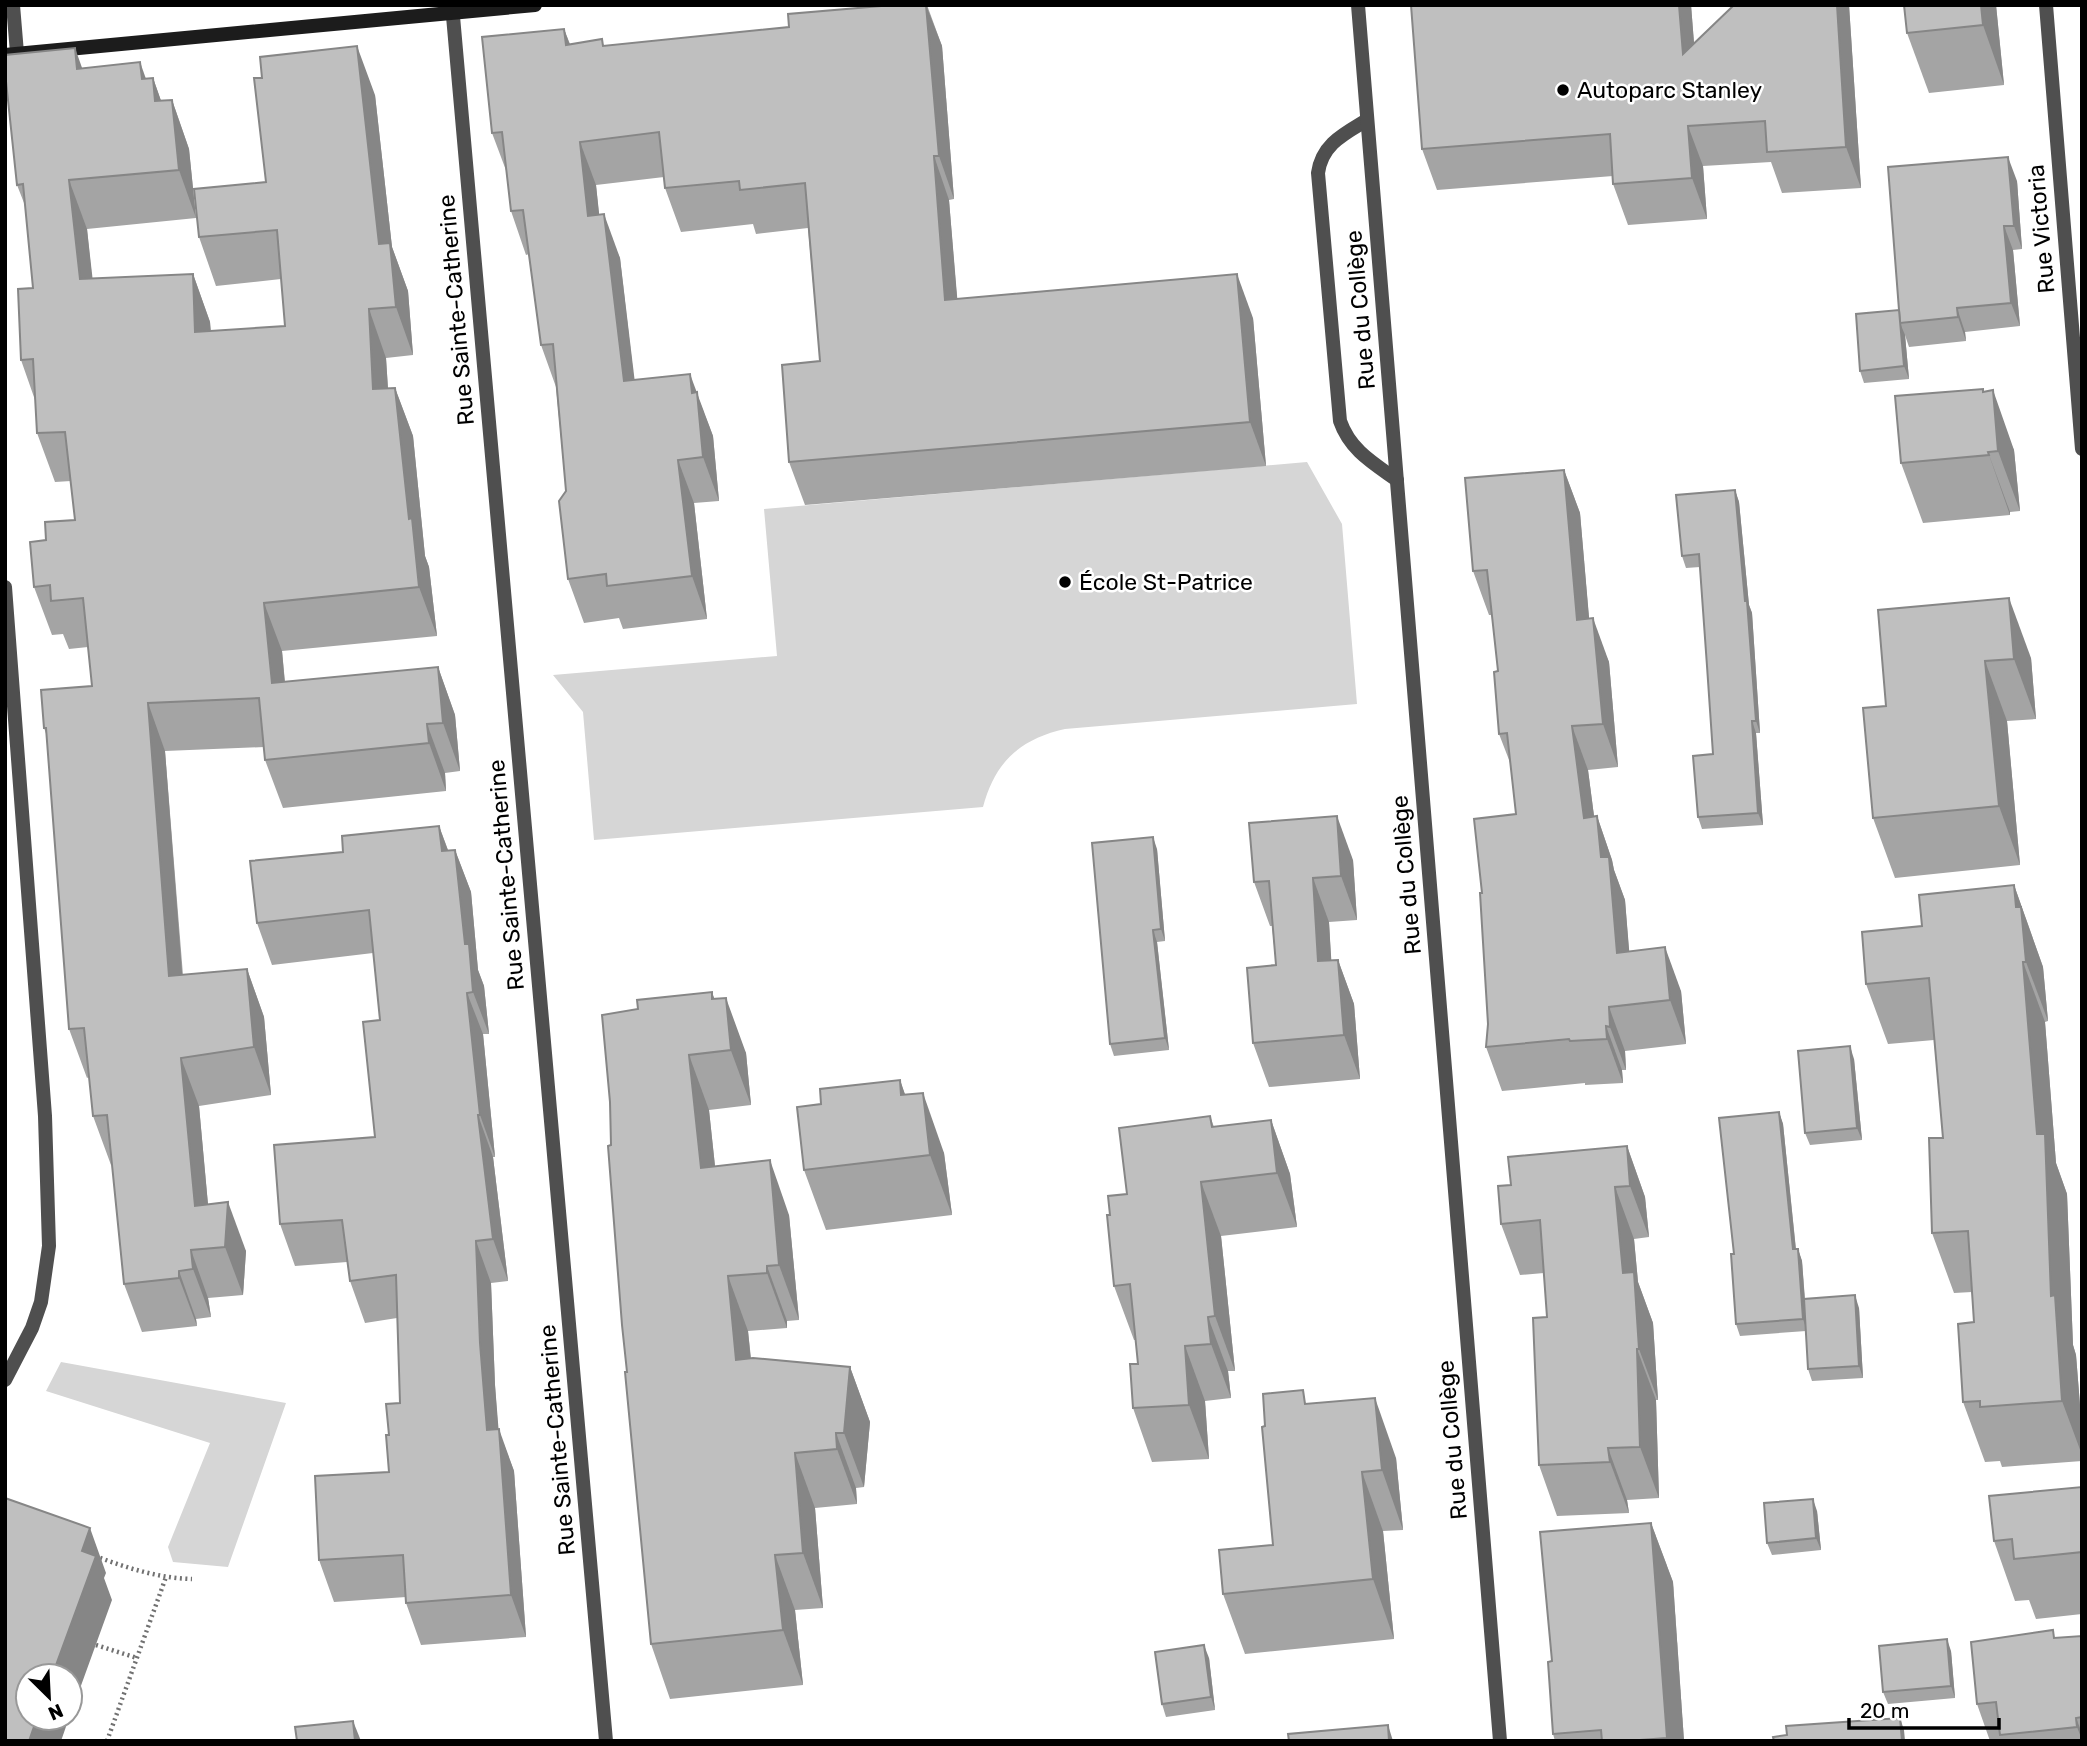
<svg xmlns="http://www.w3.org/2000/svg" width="2087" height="1746" font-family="Rubik,sans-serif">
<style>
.green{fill:#d6d6d6}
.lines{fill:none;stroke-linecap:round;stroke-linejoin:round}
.path{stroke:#717171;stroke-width:4.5;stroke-dasharray:2 3.5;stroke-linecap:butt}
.lane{stroke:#4f4f4f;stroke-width:14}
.street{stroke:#4f4f4f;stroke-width:14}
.secondary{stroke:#1c1c1c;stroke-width:14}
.wall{fill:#a4a4a4}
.shaded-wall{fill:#868686}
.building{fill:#bfbfbf;stroke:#868686;stroke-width:2}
.poi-dot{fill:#000;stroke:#fff;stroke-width:2.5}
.labels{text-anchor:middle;stroke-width:5;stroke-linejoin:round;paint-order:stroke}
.poi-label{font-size:23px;fill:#000;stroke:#fff;text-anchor:start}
.street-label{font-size:23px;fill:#000;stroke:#fff}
</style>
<rect width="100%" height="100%" fill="#fff"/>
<!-- green -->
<g class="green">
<path d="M1307,462l35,62 15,180 -292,25c-45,10 -70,33 -82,78l-389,33 -11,-128 -30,-37 224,-19 -13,-147z"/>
<polygon points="61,1362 286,1403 228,1567 173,1562 168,1547 210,1443 46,1391"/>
</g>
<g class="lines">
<!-- path -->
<g class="path">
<path d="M95,1556c32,12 63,22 97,23"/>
<polyline points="96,1645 137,1658"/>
<polyline points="107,1741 166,1577"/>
</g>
<!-- lane -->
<path class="lane" d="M1367,120c-23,14 -45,24 -49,53l22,248c10,29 33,42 57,59"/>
<!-- street -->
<g class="street">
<polyline points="13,5 17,53"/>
<polyline points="452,5 606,1741"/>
<polyline points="1358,5 1500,1741"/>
<polyline points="2046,5 2082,449"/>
<polyline points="5,587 45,1116 49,1246 41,1302 32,1328 5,1380"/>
</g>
<!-- secondary -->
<polyline class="secondary" points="5,55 535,5"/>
</g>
<!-- wall -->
<g class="wall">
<polygon points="893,5 927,5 942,46 954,199 949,200 957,299 1253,318 1266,466 805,505 789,462 820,361 808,228 756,234 753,224 681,232 665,188 664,177 596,185 599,215 620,258 634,380 696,392 713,436 719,501 694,503 707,619 623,629 619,618 584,623 568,579 566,491 556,387 541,345 529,254 526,255 511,211 507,173 492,133 564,29 570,44 604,46 789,27"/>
<polygon points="1411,5 1691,5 1694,43 1849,5 1861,188 1782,193 1771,162 1703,166 1707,219 1628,225 1613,184 1613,176 1437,190 1422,149"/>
<polygon points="1996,5 2004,85 1929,93 1907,33"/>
<polygon points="82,68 146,79 153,78 161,101 172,100 189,149 196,218 87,229 92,279 193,274 210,322 211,331 285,326 281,279 216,286 199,237 375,95 392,247 408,291 413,355 386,358 388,388 395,388 413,436 425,556 429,567 437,636 282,651 285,682 438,667 455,715 460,771 445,773 446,791 283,808 265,760 264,747 165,751 183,975 247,969 264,1017 271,1095 199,1106 208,1205 246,1251 243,1295 208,1298 211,1317 196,1319 197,1326 142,1332 124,1284 112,1164 111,1165 93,1116 89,1077 87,1078 69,1029 47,736 44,728 92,686 88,647 69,649 63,634 52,635 34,587 46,540 75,520 71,481 55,482 37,433 35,400 21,360 33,288 26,208 17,185"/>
<polygon points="2017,181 2022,249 2013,250 2020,326 1965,332 1966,341 1909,347 1905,335 1909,379 1864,383 1860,371 1899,310"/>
<polygon points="1984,392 2014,450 2020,511 2010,512 2010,515 1923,523 1901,463"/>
<polygon points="1564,470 1580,513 1589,619 1609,662 1618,767 1588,770 1594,816 1597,816 1612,860 1614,870 1625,900 1629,952 1681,991 1686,1044 1625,1051 1626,1070 1622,1070 1623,1083 1585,1085 1585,1083 1502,1091 1486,1047 1488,1024 1482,893 1516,814 1511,765 1499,734 1498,671 1492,615 1489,615 1473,571"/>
<polygon points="1735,490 1739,502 1749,605 1752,613 1760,733 1756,733 1763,825 1702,829 1698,817 1713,754 1700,567 1686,568 1682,556"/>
<polygon points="1878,610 2031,658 2036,719 2007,721 2020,865 1895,878 1873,818 1886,706"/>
<polygon points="439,826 448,850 455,850 471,892 478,970 484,986 489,1034 483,1034 495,1157 493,1157 508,1281 491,1283 495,1385 498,1429 514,1471 526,1637 421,1645 406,1603 406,1597 334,1602 319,1560 389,1472 389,1435 400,1403 397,1318 365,1323 350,1281 347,1262 295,1266 280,1224 375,1137 380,1020 373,953 272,965 257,923 343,852"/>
<polygon points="1157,849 1165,941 1157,942 1169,1050 1114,1056 1110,1044"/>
<polygon points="1353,860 1357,920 1329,922 1331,960 1338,960 1354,1004 1360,1079 1269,1087 1253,1043 1276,965 1272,926 1270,926 1254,882"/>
<polygon points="2014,885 2043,967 2048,1021 2045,1022 2056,1163 2067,1194 2073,1345 2076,1355 2082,1430 2082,1461 2002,1467 2000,1461 1985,1462 1963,1402 1974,1322 1972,1292 1954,1293 1932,1233 1943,1138 1934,1040 1888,1044 1866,984"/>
<polygon points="712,992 714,999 746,1053 751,1105 709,1110 715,1166 789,1215 799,1320 787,1321 787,1328 748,1331 751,1358 850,1367 870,1422 864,1487 856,1488 857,1504 815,1508 823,1608 795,1610 803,1685 670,1699 651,1644 627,1372 611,1145"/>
<polygon points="1854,1059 1862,1140 1810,1145 1805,1133"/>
<polygon points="900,1080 905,1095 944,1153 952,1215 826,1230 804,1170 821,1104"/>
<polygon points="1779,1112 1783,1124 1796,1249 1798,1249 1802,1261 1805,1299 1859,1308 1863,1378 1812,1381 1808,1369 1806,1331 1740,1336 1736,1324 1734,1254"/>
<polygon points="1210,1116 1214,1127 1271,1120 1290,1174 1297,1227 1221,1236 1235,1371 1228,1371 1231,1398 1205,1401 1209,1459 1152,1462 1133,1408 1138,1364 1136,1340 1134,1340 1114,1286 1110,1215 1127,1194"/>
<polygon points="1627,1146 1645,1197 1649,1237 1634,1239 1638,1282 1653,1323 1658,1400 1656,1400 1659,1498 1627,1500 1629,1513 1557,1516 1539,1465 1547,1317 1544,1273 1520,1275 1501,1224"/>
<polygon points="1308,1404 1396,1458 1403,1530 1383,1531 1394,1639 1245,1654 1223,1594 1273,1545 1265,1426"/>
<polygon points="2082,1487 2082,1614 2036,1619 2029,1600 2015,1601 1994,1541"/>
<polygon points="1817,1511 1821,1550 1772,1555 1767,1543"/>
<polygon points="1651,1523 1673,1582 1684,1741 1555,1741 1553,1734 1552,1661"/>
<polygon points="2082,1636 2082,1741 1990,1741 1977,1704 2056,1638"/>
<polygon points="1951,1651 1955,1698 1888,1704 1883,1692"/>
<polygon points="1209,1658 1215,1710 1166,1717 1162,1704"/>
</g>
<!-- shaded-wall -->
<g class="shaded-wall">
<polygon points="926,5 942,46 954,199 939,156"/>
<polygon points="1679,5 1691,5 1698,94 1683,54"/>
<polygon points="1837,5 1849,5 1861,188 1846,147"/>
<polygon points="1981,5 1996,5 2004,85 1983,25"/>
<polygon points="564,29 580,72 566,45"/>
<polygon points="357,46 375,95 392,247 408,291 413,355 396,307 379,244"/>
<polygon points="75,48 92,96 77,69"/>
<polygon points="140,62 157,110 142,79"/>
<polygon points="153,78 170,126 155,101"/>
<polygon points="172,100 189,149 196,218 179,170"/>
<polygon points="1688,126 1703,166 1707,219 1692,178"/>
<polygon points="580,142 596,185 604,259 588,216"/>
<polygon points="934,156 949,200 961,343 945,300"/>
<polygon points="2008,157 2017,181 2022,249 2014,226"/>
<polygon points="69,180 87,229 98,327 80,279"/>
<polygon points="604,214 620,258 640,425 624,381"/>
<polygon points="2004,226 2013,250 2020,326 2011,303"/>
<polygon points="193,274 210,322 213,381 195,332"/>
<polygon points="1237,274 1253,318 1266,466 1250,422"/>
<polygon points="1957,308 1965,332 1966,341 1958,317"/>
<polygon points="369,309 386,358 391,437 373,389"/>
<polygon points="1900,323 1905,335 1909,379 1904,366"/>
<polygon points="690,374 713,436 719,501 703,457 692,393"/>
<polygon points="395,388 413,436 425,556 429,567 437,636 419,587 409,519"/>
<polygon points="1983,389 1995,423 1993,390 2014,450 2020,511 1998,451"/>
<polygon points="1988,452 2010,512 2010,515 1989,455"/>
<polygon points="678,460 694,503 707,619 692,576"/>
<polygon points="1564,470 1580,513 1593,663 1577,620"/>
<polygon points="1735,490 1739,502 1749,605 1752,613 1760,733 1756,721"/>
<polygon points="2009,598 2031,658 2036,719 2014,659"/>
<polygon points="264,603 282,651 289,731 272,683"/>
<polygon points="1593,618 1609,662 1618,767 1603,724"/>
<polygon points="1985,661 2007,721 2020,865 1999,806"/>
<polygon points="438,667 455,715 460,771 443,723"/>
<polygon points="148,703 165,751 186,1024 169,976"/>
<polygon points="1752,721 1756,733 1763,825 1758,813"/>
<polygon points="427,724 445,773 446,791 429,743"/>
<polygon points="1572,726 1588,770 1600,862 1584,818"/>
<polygon points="1337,816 1353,860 1357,920 1341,876"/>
<polygon points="1597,816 1612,860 1614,870 1625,900 1633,997 1617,953 1601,857"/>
<polygon points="439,826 454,867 442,851"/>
<polygon points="1153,837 1157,849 1165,941 1161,929"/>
<polygon points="455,850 471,892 478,970 484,986 489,1034 473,992 465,944"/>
<polygon points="1313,878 1329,922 1334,1005 1318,961"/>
<polygon points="2014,885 2043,967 2048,1021 2026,962 2016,907"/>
<polygon points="1153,930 1157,942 1169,1050 1165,1038"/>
<polygon points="1665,947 1681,991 1686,1044 1670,1000"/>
<polygon points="1338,960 1354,1004 1360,1079 1344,1035"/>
<polygon points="2023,962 2045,1022 2056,1163 2067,1194 2073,1345 2076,1355 2082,1430 2082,1455 2062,1401 2051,1296"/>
<polygon points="247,969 264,1017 271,1095 254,1047"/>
<polygon points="712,992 730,1044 726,998 746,1053 751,1105 712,999"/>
<polygon points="467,993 483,1034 495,1157 480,1115"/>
<polygon points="1609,1007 1625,1051 1626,1070 1610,1027"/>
<polygon points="1606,1026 1622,1070 1623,1083 1607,1039"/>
<polygon points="1850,1046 1854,1059 1862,1140 1857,1128"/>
<polygon points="689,1055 709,1110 721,1223 701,1168"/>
<polygon points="181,1058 199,1106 212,1248 195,1206"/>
<polygon points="900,1080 921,1140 901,1095"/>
<polygon points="923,1093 944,1153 952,1215 930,1155"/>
<polygon points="1779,1112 1783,1124 1797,1261 1793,1249"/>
<polygon points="478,1115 493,1157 508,1281 493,1239"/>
<polygon points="1271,1120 1290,1174 1297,1227 1277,1173"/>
<polygon points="1627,1146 1645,1197 1649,1237 1630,1186"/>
<polygon points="770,1160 789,1215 799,1320 779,1265"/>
<polygon points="1201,1182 1221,1236 1235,1371 1215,1316"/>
<polygon points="1615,1187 1634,1239 1638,1282 1653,1323 1658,1400 1639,1349 1623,1273"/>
<polygon points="228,1202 246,1251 243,1295 225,1247"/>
<polygon points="476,1241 491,1283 495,1385 502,1472 487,1430 480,1343"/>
<polygon points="1798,1249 1802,1261 1807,1331 1803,1319"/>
<polygon points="191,1250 208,1298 211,1317 193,1269"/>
<polygon points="767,1266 787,1321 787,1328 767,1273"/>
<polygon points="179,1271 196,1319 197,1326 179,1278"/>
<polygon points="728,1276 748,1331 756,1414 736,1360"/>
<polygon points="1855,1295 1859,1308 1863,1378 1859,1366"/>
<polygon points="1208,1317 1228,1371 1231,1398 1211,1344"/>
<polygon points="1185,1346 1205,1401 1209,1459 1189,1405"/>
<polygon points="1637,1349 1656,1400 1659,1498 1640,1447"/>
<polygon points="850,1367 870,1422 864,1487 844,1433"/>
<polygon points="1375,1398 1396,1458 1403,1530 1382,1470"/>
<polygon points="499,1429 514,1471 526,1637 511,1595"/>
<polygon points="836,1433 856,1488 857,1504 837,1449"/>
<polygon points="1608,1448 1627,1500 1629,1513 1610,1462"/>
<polygon points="795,1453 815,1508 823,1608 803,1553"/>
<polygon points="1362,1472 1383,1531 1394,1639 1373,1579"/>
<polygon points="1813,1499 1817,1511 1821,1550 1816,1538"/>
<polygon points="1651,1523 1673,1582 1684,1741 1668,1741 1667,1738"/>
<polygon points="90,1528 106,1573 104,1578 112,1600 70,1716 70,1676 52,1676 82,1551"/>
<polygon points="775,1555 795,1610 803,1685 783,1630"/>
<polygon points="1947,1639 1951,1651 1955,1698 1951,1686"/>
<polygon points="1204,1645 1209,1658 1215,1710 1211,1697"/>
<polygon points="37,1718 69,1718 61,1741 29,1741"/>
<polygon points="1900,1718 1904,1730 1905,1741 1902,1741"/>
<polygon points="2076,1718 2082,1733 2082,1740 2077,1727"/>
<polygon points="353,1721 361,1741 355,1741"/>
<polygon points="1388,1725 1393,1741 1389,1741"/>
</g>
<!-- building -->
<g class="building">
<polygon points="893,5 926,5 939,156 934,156 945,300 1237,274 1250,422 789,462 782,365 820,361 805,183 740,190 739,181 665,188 659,132 580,142 588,216 604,214 624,381 690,374 692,393 697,392 703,457 678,460 692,576 607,586 606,574 568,579 559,501 566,491 553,344 541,345 523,210 511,211 502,132 492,133 482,37 564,29 566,45 602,39 603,46 789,27 788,14"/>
<polygon points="1411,5 1679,5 1683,54 1734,5 1837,5 1846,147 1767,152 1765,121 1688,126 1692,178 1613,184 1610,134 1422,149"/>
<polygon points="1904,5 1981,5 1983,25 1907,33"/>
<polygon points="357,46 379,244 390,243 396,307 369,309 373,389 395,388 409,519 412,518 419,587 264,603 272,683 438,667 443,723 427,724 429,743 265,760 259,698 148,703 169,976 247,969 254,1047 181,1058 195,1206 228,1202 225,1247 191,1250 193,1269 179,1271 179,1278 124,1284 107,1115 93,1116 84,1028 69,1029 46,728 44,728 41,690 92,686 83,598 51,601 50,585 34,587 30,542 46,540 45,522 75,520 65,432 37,433 33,359 21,360 18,289 33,288 23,184 17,185 5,72 5,55 75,48 77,69 140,62 142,79 153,78 155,101 172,100 179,170 69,180 80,279 193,274 195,332 285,326 277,230 199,237 194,189 266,182 254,78 262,78 260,57"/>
<polygon points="2008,157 2014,226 2004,226 2011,303 1957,308 1958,317 1900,323 1888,167"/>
<polygon points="1899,310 1904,366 1860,371 1856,314"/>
<polygon points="1983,389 1983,392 1993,390 1998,451 1988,452 1989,455 1901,463 1895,396"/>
<polygon points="1564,470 1577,620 1593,618 1603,724 1572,726 1584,818 1597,816 1601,857 1609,857 1617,953 1665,947 1670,1000 1609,1007 1610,1027 1606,1026 1607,1039 1570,1041 1569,1039 1486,1047 1488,1024 1480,893 1482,893 1474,819 1516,814 1507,733 1499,734 1494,672 1498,671 1487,570 1473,571 1465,478"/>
<polygon points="1735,490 1745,601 1747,601 1756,721 1752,721 1758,813 1698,817 1693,756 1713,754 1707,666 1699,554 1682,556 1676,495"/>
<polygon points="2009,598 2014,659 1985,661 1999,806 1873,818 1863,708 1886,706 1878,610"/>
<polygon points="1337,816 1341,876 1313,878 1318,961 1338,960 1344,1035 1253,1043 1247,968 1276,965 1269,881 1254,882 1249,823"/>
<polygon points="439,826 442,851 455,850 465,944 469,944 473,992 467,993 480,1115 478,1115 493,1239 476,1241 480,1343 487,1430 499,1429 511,1595 406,1603 403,1555 319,1560 315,1476 389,1472 386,1435 389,1435 386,1404 400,1403 396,1275 350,1281 342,1220 280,1224 274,1145 375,1137 363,1022 380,1020 369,910 257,923 250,861 343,852 342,836"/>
<polygon points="1153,837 1161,929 1153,930 1165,1038 1110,1044 1092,843"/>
<polygon points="2014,885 2016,907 2021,907 2026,962 2023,962 2037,1134 2045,1134 2051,1296 2055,1295 2062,1401 1980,1407 1980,1401 1963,1402 1958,1324 1974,1322 1968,1231 1932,1233 1929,1138 1943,1138 1929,978 1866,984 1862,932 1922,926 1919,895"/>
<polygon points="712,992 712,999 726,998 731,1050 689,1055 701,1168 770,1160 779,1265 767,1266 767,1273 728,1276 736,1360 753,1358 850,1367 844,1433 836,1433 837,1449 795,1453 803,1553 775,1555 783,1630 651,1644 625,1372 627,1372 622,1325 608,1146 611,1145 610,1102 602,1015 638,1009 637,1000"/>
<polygon points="1850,1046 1857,1128 1805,1133 1798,1051"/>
<polygon points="900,1080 901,1095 923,1093 930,1155 804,1170 797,1107 821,1104 820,1089"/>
<polygon points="1779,1112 1793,1249 1798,1249 1803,1319 1736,1324 1731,1254 1734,1254 1719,1118"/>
<polygon points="1210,1116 1212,1127 1271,1120 1277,1173 1201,1182 1215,1316 1208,1317 1211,1344 1185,1346 1189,1405 1133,1408 1130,1364 1138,1364 1130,1284 1114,1286 1107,1215 1110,1215 1108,1196 1127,1194 1119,1128"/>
<polygon points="1627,1146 1630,1186 1615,1187 1623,1273 1634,1272 1639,1349 1637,1349 1640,1447 1608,1448 1610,1462 1539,1465 1533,1318 1547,1317 1540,1220 1501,1224 1498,1186 1511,1185 1508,1157"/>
<polygon points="1855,1295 1859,1366 1808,1369 1804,1299"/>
<polygon points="1303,1390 1305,1404 1375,1398 1382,1470 1362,1472 1373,1579 1223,1594 1219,1550 1273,1545 1262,1427 1265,1426 1263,1394"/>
<polygon points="2082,1487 2082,1552 2014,1559 2012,1539 1994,1541 1989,1496"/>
<polygon points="5,1498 90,1528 82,1551 96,1556 52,1676 28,1676 28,1718 37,1718 29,1741 5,1741"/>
<polygon points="1813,1499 1816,1538 1767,1543 1764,1503"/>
<polygon points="1651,1523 1667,1738 1626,1741 1602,1741 1601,1730 1553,1734 1548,1662 1552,1661 1540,1532"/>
<polygon points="2053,1630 2054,1638 2082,1636 2082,1717 2076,1718 2077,1727 2000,1735 1996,1702 1977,1704 1971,1642"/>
<polygon points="1947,1639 1951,1686 1883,1692 1879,1646"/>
<polygon points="1204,1645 1211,1697 1162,1704 1155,1652"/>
<polygon points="1900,1718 1902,1741 1774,1741 1773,1737 1787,1735 1786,1726"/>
<polygon points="353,1721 355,1741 297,1741 295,1727"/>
<polygon points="1388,1725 1389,1741 1289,1741 1288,1734"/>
</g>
<!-- markers -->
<g class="poi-dot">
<circle cx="1563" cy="90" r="7"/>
<circle cx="1065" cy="582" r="7"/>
</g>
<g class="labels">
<!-- poi labels -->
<g class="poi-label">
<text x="1577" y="98">Autoparc Stanley</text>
<text x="1079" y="590">École St-Patrice</text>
</g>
<!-- street labels -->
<g class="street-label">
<text transform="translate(2041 229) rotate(-95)" y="8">Rue Victoria</text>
<text transform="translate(456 310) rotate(-95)" y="8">Rue Sainte-Catherine</text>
<text transform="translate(1360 310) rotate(-95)" y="8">Rue du Collège</text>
<text transform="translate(506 875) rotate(-95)" y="8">Rue Sainte-Catherine</text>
<text transform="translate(1406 875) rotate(-95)" y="8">Rue du Collège</text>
<text transform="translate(557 1440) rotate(-95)" y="8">Rue Sainte-Catherine</text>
<text transform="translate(1452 1440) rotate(-95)" y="8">Rue du Collège</text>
</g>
</g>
<!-- border -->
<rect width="2087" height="1746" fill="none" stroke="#000000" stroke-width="14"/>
<!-- north arrow -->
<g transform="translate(49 1697) rotate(156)"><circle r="33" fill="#ffffff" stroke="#999999" stroke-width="2"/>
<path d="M0-5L12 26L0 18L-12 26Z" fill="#000000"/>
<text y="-10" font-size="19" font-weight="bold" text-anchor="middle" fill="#000000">N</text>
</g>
<!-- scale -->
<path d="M1849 1718v10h150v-10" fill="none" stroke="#000000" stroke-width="3.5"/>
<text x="1860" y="1718" font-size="21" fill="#000000" stroke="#ffffff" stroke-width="5" paint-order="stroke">20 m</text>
</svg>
